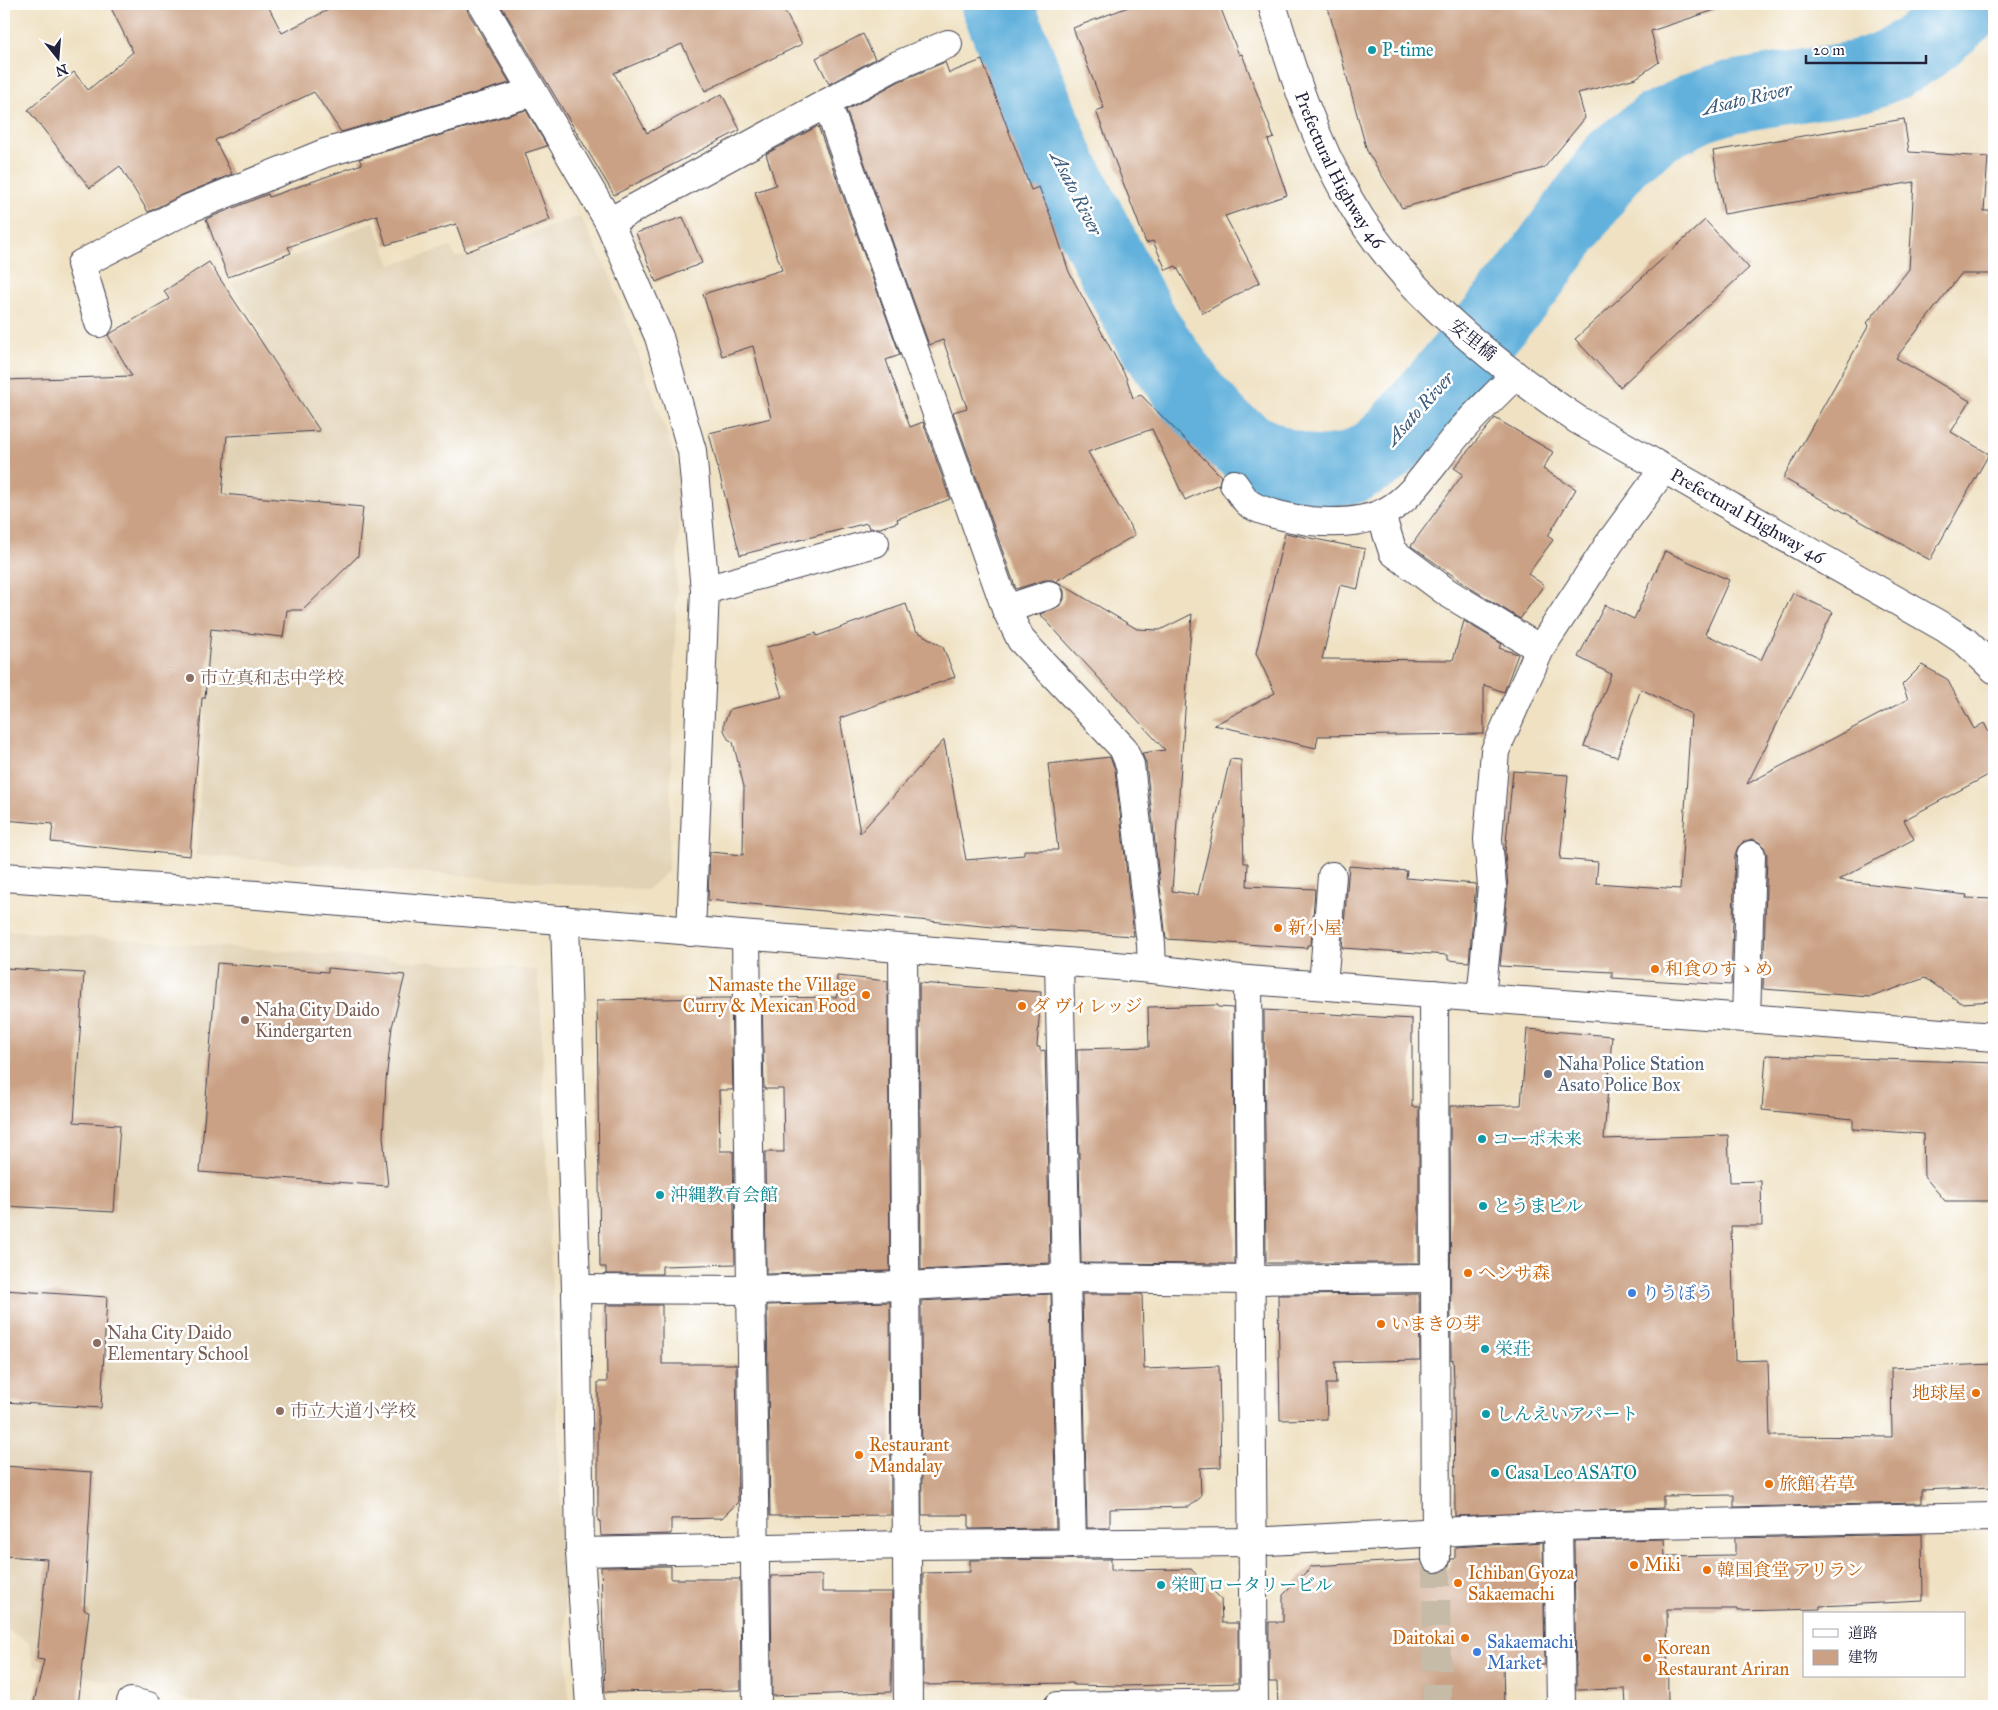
<svg xmlns="http://www.w3.org/2000/svg" width="1998" height="1710" font-family="'IM FELL Great Primer','Noto Serif JP',serif">
<style>
.built{fill:#e1d2b5}
.lines{fill:none;stroke-linecap:round;stroke-linejoin:round}
.river{stroke:#62b1dc;stroke-width:72}
.building{fill:#caa184}
.minor-tunnel{stroke:#c6bba7;stroke-width:28;stroke-dasharray:28 14;stroke-linecap:butt}
.minor-casing{stroke:#413f4f;stroke-width:30}
.major-casing{stroke:#413f4f;stroke-width:30}
.minor{stroke:#fff;stroke-width:28}
.major{stroke:#fff;stroke-width:28}
.culture-dot{fill:#0f9aa8;stroke:#fff;stroke-width:2}
.education-dot{fill:#8d6e63;stroke:#fff;stroke-width:2}
.food-dot{fill:#e8710a;stroke:#fff;stroke-width:2}
.service-dot{fill:#5c6f8a;stroke:#fff;stroke-width:2}
.shop-dot{fill:#3f7fe0;stroke:#fff;stroke-width:2}
.labels{text-anchor:middle;stroke-width:5;stroke-linejoin:round;paint-order:stroke}
.culture-label{font-size:18px;fill:#0d838f;stroke:#fff;text-anchor:start}
.street-label{font-size:18px;fill:#22223b;stroke:#fff}
.education-label{font-size:18px;fill:#785e54;stroke:#fff;text-anchor:start}
.food-label{font-size:18px;fill:#c56008;stroke:#fff;text-anchor:start}
.service-label{font-size:18px;fill:#4e5e75;stroke:#fff;text-anchor:start}
.shop-label{font-size:18px;fill:#366cbe;stroke:#fff;text-anchor:start}
.water-label{font-size:19px;font-style:italic;fill:#3c5b7b;stroke:#fff}
</style>
<rect width="100%" height="100%" fill="#fff"/>
<filter id="ink" filterUnits="userSpaceOnUse"><feTurbulence type="fractalNoise" baseFrequency=".02" numOctaves="2"/><feDisplacementMap in="SourceGraphic" scale="10" xChannelSelector="R" yChannelSelector="G"/><feConvolveMatrix kernelMatrix="1 2 1 2 8 2 1 2 1" color-interpolation-filters="sRGB"/></filter>
<filter id="wash" filterUnits="userSpaceOnUse"><feTurbulence type="fractalNoise" baseFrequency=".0096" numOctaves="4" result="noise"/><feDisplacementMap in="SourceGraphic" scale="20" xChannelSelector="R" yChannelSelector="G"/><feGaussianBlur stdDeviation="1.12" result="paint"/><feColorMatrix in="noise" values="0 0 0 0 0 0 0 0 0 0 0 0 0 0 0 0 0 1.4 0 .05"/><feComposite in="paint" operator="in"/></filter>
<g filter="url(#wash)">
<rect width="100%" height="100%" fill="#efe1c2"/>
<!-- built -->
<g class="built">
<polygon points="580,216 610,275 676,459 680,484 668,871 647,890 196,855 205,709 4,693 4,375 214,367 265,337 232,284 374,221 391,265 451,247 455,257 468,256"/>
<polygon points="4,930 537,970 541,1011 569,1706 218,1706 34,1665 29,1642 4,1628"/>
</g>
<g class="lines">
<!-- river -->
<polyline class="river" points="997,4 1058,159 1130,300 1148,333 1193,397 1223,430 1250,449 1277,462 1315,473 1351,468 1377,454 1398,435 1525,284 1617,158 1656,128 1699,107 1731,97 1861,76 1893,64 1923,45 1973,4"/>
</g>
<g id="blocks">
<!-- building -->
<g class="building">
<polygon points="109,4 267,4 282,33 340,4 466,4 468,12 510,83 341,132 314,92 215,140 232,174 182,195 148,212 120,166 90,188 28,110 74,72 88,90 133,52"/>
<polygon points="500,4 781,4 802,44 705,91 682,44 614,73 647,133 722,94 740,130 614,195"/>
<polygon points="1136,4 1219,4 1239,55 1242,54 1274,138 1268,140 1287,195 1225,216 1260,282 1203,313 1176,266 1166,270 1153,241 1146,243 1096,111 1104,108 1073,28"/>
<polygon points="1327,4 1714,4 1715,10 1651,31 1659,62 1636,78 1578,93 1585,118 1544,168 1402,208 1367,151"/>
<polygon points="863,34 875,59 829,84 816,58"/>
<polygon points="982,60 1031,190 1039,187 1051,217 1069,272 1126,377 1133,398 1141,395 1221,476 1219,484 1185,500 1152,429 1088,452 1135,535 1056,581 1137,629 1160,630 1192,614 1172,891 1198,895 1230,759 1241,760 1244,863 1248,863 1247,886 1315,889 1311,945 1307,945 1307,948 1166,939 1146,763 1142,753 1165,750 1040,614 1061,605 1064,599 1064,591 1060,584 1053,580 1045,580 1016,589 953,412 967,408 943,340 929,345 846,110 900,81 945,62 949,73"/>
<polygon points="526,110 547,146 525,153 550,220 466,252 456,224 386,245 377,215 288,247 291,253 228,277 206,219 268,194 269,197 362,164 359,159"/>
<polygon points="1904,119 1909,152 1988,157 1984,211 1994,211 1994,274 1961,274 1896,358 1970,401 1951,432 1989,454 1930,560 1783,478 1869,325 1867,323 1909,269 1914,182 1724,214 1713,151"/>
<polygon points="818,126 900,355 886,360 910,427 923,422 950,499 897,519 898,522 880,528 869,528 867,523 740,555 709,433 771,418 753,346 722,356 703,294 782,270 755,192 776,185 766,154"/>
<polygon points="683,217 702,263 656,282 636,233"/>
<polygon points="1705,220 1749,268 1620,387 1575,339"/>
<polygon points="209,262 320,431 227,436 222,494 363,507 358,556 303,610 287,610 283,637 211,629 205,698 202,698 190,856 51,842 53,824 4,820 4,380 132,376 108,335 169,299 164,291"/>
<polygon points="1495,418 1553,452 1543,469 1576,489 1548,536 1553,540 1528,574 1544,585 1520,619 1472,589 1411,546 1463,474 1454,468"/>
<polygon points="1285,533 1365,549 1358,589 1340,585 1322,659 1453,660 1464,621 1502,644 1499,648 1518,654 1504,692 1484,685 1484,734 1318,736 1316,748 1214,725 1275,693 1256,653"/>
<polygon points="1665,551 1729,580 1705,634 1761,660 1793,593 1833,612 1747,784 1908,699 1902,685 1922,665 1947,679 1974,729 1984,723 1994,742 1994,772 1904,820 1914,839 1838,880 1967,895 1966,898 1994,899 1994,1001 1961,1003 1925,978 1871,997 1763,989 1767,855 1764,847 1759,842 1752,839 1743,842 1738,847 1735,855 1731,985 1612,978 1612,972 1500,966 1508,887 1505,852 1513,771 1568,775 1560,859 1598,862 1596,883 1680,889 1691,714 1641,689 1617,757 1584,746 1611,674 1578,657 1605,605 1634,619"/>
<polygon points="906,604 915,630 943,647 955,677 840,718 860,833 944,740 966,860 1024,855 1024,850 1058,850 1048,764 1110,757 1115,769 1134,936 993,927 708,900 710,852 743,855 744,787 733,742 728,739 724,730 724,723 730,709 782,697 767,647 816,633 817,636"/>
<polygon points="1349,866 1407,871 1406,878 1476,884 1469,962 1448,960 1448,955 1342,948"/>
<polygon points="217,963 328,972 328,968 405,975 392,1027 386,1081 383,1136 388,1186 200,1172"/>
<polygon points="4,968 84,973 74,1122 120,1125 114,1212 4,1206"/>
<polygon points="837,976 888,981 890,1271 766,1274 765,1152 784,1152 783,1089 764,1089 762,998 837,997"/>
<polygon points="919,983 1041,992 1037,1047 1040,1047 1040,1051 1045,1050 1050,1263 921,1270"/>
<polygon points="724,998 731,998 733,1090 719,1090 720,1151 733,1151 735,1264 662,1266 662,1274 606,1274 606,1267 600,1267 597,1000"/>
<polygon points="1218,1005 1218,1007 1233,1008 1235,1264 1081,1263 1077,1049 1149,1047 1148,1007"/>
<polygon points="1264,1010 1412,1019 1412,1107 1419,1107 1419,1263 1266,1263"/>
<polygon points="1527,1029 1612,1036 1604,1139 1728,1135 1730,1182 1761,1181 1762,1226 1731,1226 1735,1361 1768,1360 1770,1436 1892,1437 1891,1368 1994,1364 1994,1487 1921,1490 1921,1503 1734,1507 1734,1495 1663,1496 1663,1508 1455,1516 1454,1380 1453,1359 1451,1360 1450,1106 1521,1105"/>
<polygon points="1766,1055 1994,1063 1994,1201 1945,1201 1924,1176 1923,1134 1853,1129 1853,1119 1762,1110"/>
<polygon points="4,1290 107,1297 101,1408 4,1402"/>
<polygon points="1051,1294 1056,1528 969,1529 969,1515 922,1515 921,1301"/>
<polygon points="1082,1294 1142,1294 1144,1369 1219,1366 1221,1467 1200,1468 1201,1497 1189,1507 1110,1509 1110,1528 1087,1528"/>
<polygon points="1419,1294 1420,1360 1335,1362 1336,1384 1326,1384 1327,1419 1280,1420 1278,1295"/>
<polygon points="890,1302 891,1515 770,1516 767,1305"/>
<polygon points="606,1305 662,1305 662,1364 736,1364 738,1502 722,1518 671,1519 671,1534 601,1536 600,1521 598,1521 598,1382 607,1382"/>
<polygon points="4,1466 92,1472 84,1610 89,1611 78,1706 33,1706 44,1660 37,1659 47,1559 4,1556"/>
<polygon points="1922,1534 1923,1601 1820,1606 1820,1609 1737,1611 1737,1609 1667,1609 1668,1706 1626,1706 1625,1689 1576,1690 1574,1541 1664,1539 1665,1556 1735,1555 1735,1538"/>
<polygon points="1543,1542 1545,1665 1503,1665 1504,1706 1278,1706 1277,1682 1269,1682 1269,1622 1283,1622 1283,1595 1312,1566 1421,1560 1428,1571 1437,1574 1444,1571 1449,1566 1451,1559 1455,1559 1455,1547"/>
<polygon points="1111,1559 1111,1570 1191,1569 1221,1599 1222,1623 1238,1623 1238,1683 1122,1686 1073,1685 1073,1683 923,1685 923,1573 970,1572 970,1560"/>
<polygon points="671,1566 671,1579 740,1579 741,1690 605,1692 601,1567"/>
<polygon points="822,1575 822,1592 892,1592 891,1692 772,1696 771,1576"/>
</g>
</g>
</g>
<g filter="url(#ink)">
<use href="#blocks" fill-opacity="0" stroke="#413f4f" stroke-width="1"/>
<g class="lines">
<!-- minor-tunnel -->
<polyline class="minor-tunnel" points="1436,1558 1437,1706"/>
<defs>
<g id="minor">
<polyline points="482,4 609,222 659,337 692,451 705,590 691,932"/>
<polyline points="827,103 893,67 948,44"/>
<polyline points="609,222 827,103 1006,609 1021,640 1123,748 1130,765 1151,944 1152,969"/>
<polyline points="99,323 81,264 188,209 325,153 533,92"/>
<path d="M1234,484c5,6 10,17 17,21 14,8 42,14 59,16 89,8 97,-26 147,-86 18,-21 39,-40 58,-60"/>
<polyline points="1381,515 1393,552 1448,593 1540,649"/>
<polyline points="705,590 875,543"/>
<polyline points="1006,609 1049,595"/>
<polyline points="4,877 257,895 1152,969 1248,980 1994,1037"/>
<polyline points="565,920 576,1289 580,1552 590,1706"/>
<polyline points="746,937 757,1706"/>
<polyline points="903,950 908,1706"/>
<polyline points="1059,962 1072,1544"/>
<polyline points="1248,980 1254,1706"/>
<polyline points="1323,985 1332,876"/>
<polyline points="1434,994 1436,1558"/>
<polyline points="1481,998 1492,886 1488,839 1495,751 1540,649 1609,544 1663,470"/>
<polyline points="1746,1018 1751,855"/>
<polyline points="576,1289 751,1290 906,1286 1065,1278 1251,1280 1433,1278"/>
<polyline points="1558,1526 1561,1706"/>
<polyline points="580,1552 906,1545 1251,1542 1558,1526 1994,1517"/>
<polyline points="131,1702 148,1706"/>
<polyline points="1058,1706 1254,1703"/>
</g>
<g id="major">
<path id="s1" d="M1272,4c20,67 42,136 78,197 50,87 146,164 228,219l367,208 21,14 28,27"/>
</g>
</defs>
<!-- minor casing -->
<use href="#minor" class="minor-casing"/>
<!-- major casing -->
<use href="#major" class="major-casing"/>
<!-- minor -->
<use href="#minor" class="minor"/>
<!-- major -->
<use href="#major" class="major"/>
</g>
</g>
<!-- markers -->
<g class="culture-dot">
<circle cx="1372" cy="50" r="5"/>
<circle cx="1482" cy="1139" r="5"/>
<circle cx="660" cy="1195" r="5"/>
<circle cx="1483" cy="1206" r="5"/>
<circle cx="1485" cy="1349" r="5"/>
<circle cx="1486" cy="1414" r="5"/>
<circle cx="1495" cy="1473" r="5"/>
<circle cx="1161" cy="1585" r="5"/>
</g>
<g class="education-dot">
<circle cx="190" cy="678" r="5"/>
<circle cx="245" cy="1020" r="5"/>
<circle cx="97" cy="1343" r="5"/>
<circle cx="280" cy="1411" r="5"/>
</g>
<g class="food-dot">
<circle cx="1278" cy="928" r="5"/>
<circle cx="1655" cy="969" r="5"/>
<circle cx="866" cy="995" r="5"/>
<circle cx="1022" cy="1006" r="5"/>
<circle cx="1468" cy="1273" r="5"/>
<circle cx="1381" cy="1324" r="5"/>
<circle cx="1976" cy="1393" r="5"/>
<circle cx="859" cy="1455" r="5"/>
<circle cx="1769" cy="1484" r="5"/>
<circle cx="1634" cy="1565" r="5"/>
<circle cx="1707" cy="1570" r="5"/>
<circle cx="1458" cy="1583" r="5"/>
<circle cx="1465" cy="1638" r="5"/>
<circle cx="1647" cy="1658" r="5"/>
</g>
<circle class="service-dot" cx="1548" cy="1074" r="5"/>
<g class="shop-dot">
<circle cx="1632" cy="1293" r="5"/>
<circle cx="1477" cy="1652" r="5"/>
</g>
<g class="labels">
<!-- culture labels -->
<g class="culture-label">
<text x="1382" y="56">P-time</text>
<text x="1492" y="1145">コーポ未来</text>
<text x="670" y="1201">沖縄教育会館</text>
<text x="1493" y="1212">とうまビル</text>
<text x="1495" y="1355">栄荘</text>
<text x="1496" y="1420">しんえいアパート</text>
<text x="1505" y="1479">Casa Leo ASATO</text>
<text x="1171" y="1591">栄町ロータリービル</text>
</g>
<!-- street labels -->
<g class="street-label">
<text dy="6" stroke="none"><textPath href="#s1" startOffset="180">Prefectural Highway 46</textPath></text>
<text transform="translate(1473 340) rotate(39)" y="6">安里橋</text>
<text dy="6" stroke="none"><textPath href="#s1" startOffset="726">Prefectural Highway 46</textPath></text>
</g>
<!-- education labels -->
<g class="education-label">
<text x="200" y="684">市立真和志中学校</text>
<text x="255" y="1016">Naha City Daido<tspan x="255" dy="21">Kindergarten</tspan></text>
<text x="107" y="1339">Naha City Daido<tspan x="107" dy="21">Elementary School</tspan></text>
<text x="290" y="1417">市立大道小学校</text>
</g>
<!-- food labels -->
<g class="food-label">
<text x="1288" y="934">新小屋</text>
<text x="1665" y="975">和食のすゝめ</text>
<text x="856" y="991" text-anchor="end">Namaste the Village<tspan x="856" dy="21">Curry &amp; Mexican Food</tspan></text>
<text x="1032" y="1012">ダ ヴィレッジ</text>
<text x="1478" y="1279">ヘンサ森</text>
<text x="1391" y="1330">いまきの芽</text>
<text x="1966" y="1399" text-anchor="end">地球屋</text>
<text x="869" y="1451">Restaurant<tspan x="869" dy="21">Mandalay</tspan></text>
<text x="1779" y="1490">旅館 若草</text>
<text x="1644" y="1571">Miki</text>
<text x="1717" y="1576">韓国食堂 アリラン</text>
<text x="1468" y="1579">Ichiban Gyoza<tspan x="1468" dy="21">Sakaemachi</tspan></text>
<text x="1455" y="1644" text-anchor="end">Daitokai</text>
<text x="1657" y="1654">Korean<tspan x="1657" dy="21">Restaurant Ariran</tspan></text>
</g>
<!-- service labels -->
<g class="service-label">
<text x="1558" y="1070">Naha Police Station<tspan x="1558" dy="21">Asato Police Box</tspan></text>
</g>
<!-- shop labels -->
<g class="shop-label">
<text x="1642" y="1299">りうぼう</text>
<text x="1487" y="1648">Sakaemachi<tspan x="1487" dy="21">Market</tspan></text>
</g>
<!-- water labels -->
<g class="water-label">
<text transform="translate(1747 98) rotate(-13)" y="7">Asato River</text>
<text transform="translate(1077 193) rotate(63)" y="7">Asato River</text>
<text transform="translate(1419 408) rotate(-48)" y="7">Asato River</text>
</g>
</g>
<!-- margin -->
<rect width="1998" height="1710" fill="none" stroke="#fff" stroke-width="20"/>
<!-- legend -->
<rect x="1803" y="1612" width="162" height="65" fill="#ffffff" stroke="#a7a7b1"/>
<rect x="1813" y="1629" width="25" height="8" fill="#ffffff" stroke="#a7a7b1"/>
<text x="1848" y="1638" font-size="15" fill="#22223b">道路</text>
<rect x="1813" y="1650" width="25" height="15" fill="#caa184" stroke="#a7a7b1"/>
<text x="1848" y="1662" font-size="15" fill="#22223b">建物</text>
<!-- north arrow -->
<g transform="translate(58 58) rotate(163)" stroke="#ffffff" stroke-width="4" paint-order="stroke">
<path d="M0-4L9 19L0 12L-9 19Z" fill="#22223b"/>
<text y="-8" font-size="14" font-weight="bold" text-anchor="middle" fill="#22223b">N</text>
</g>
<!-- scale -->
<path d="M1806 55v8h120v-8" fill="none" stroke="#22223b" stroke-width="2.5"/>
<text x="1813" y="55" font-size="15" fill="#22223b" stroke="#ffffff" stroke-width="4" paint-order="stroke">20 m</text>
</svg>
